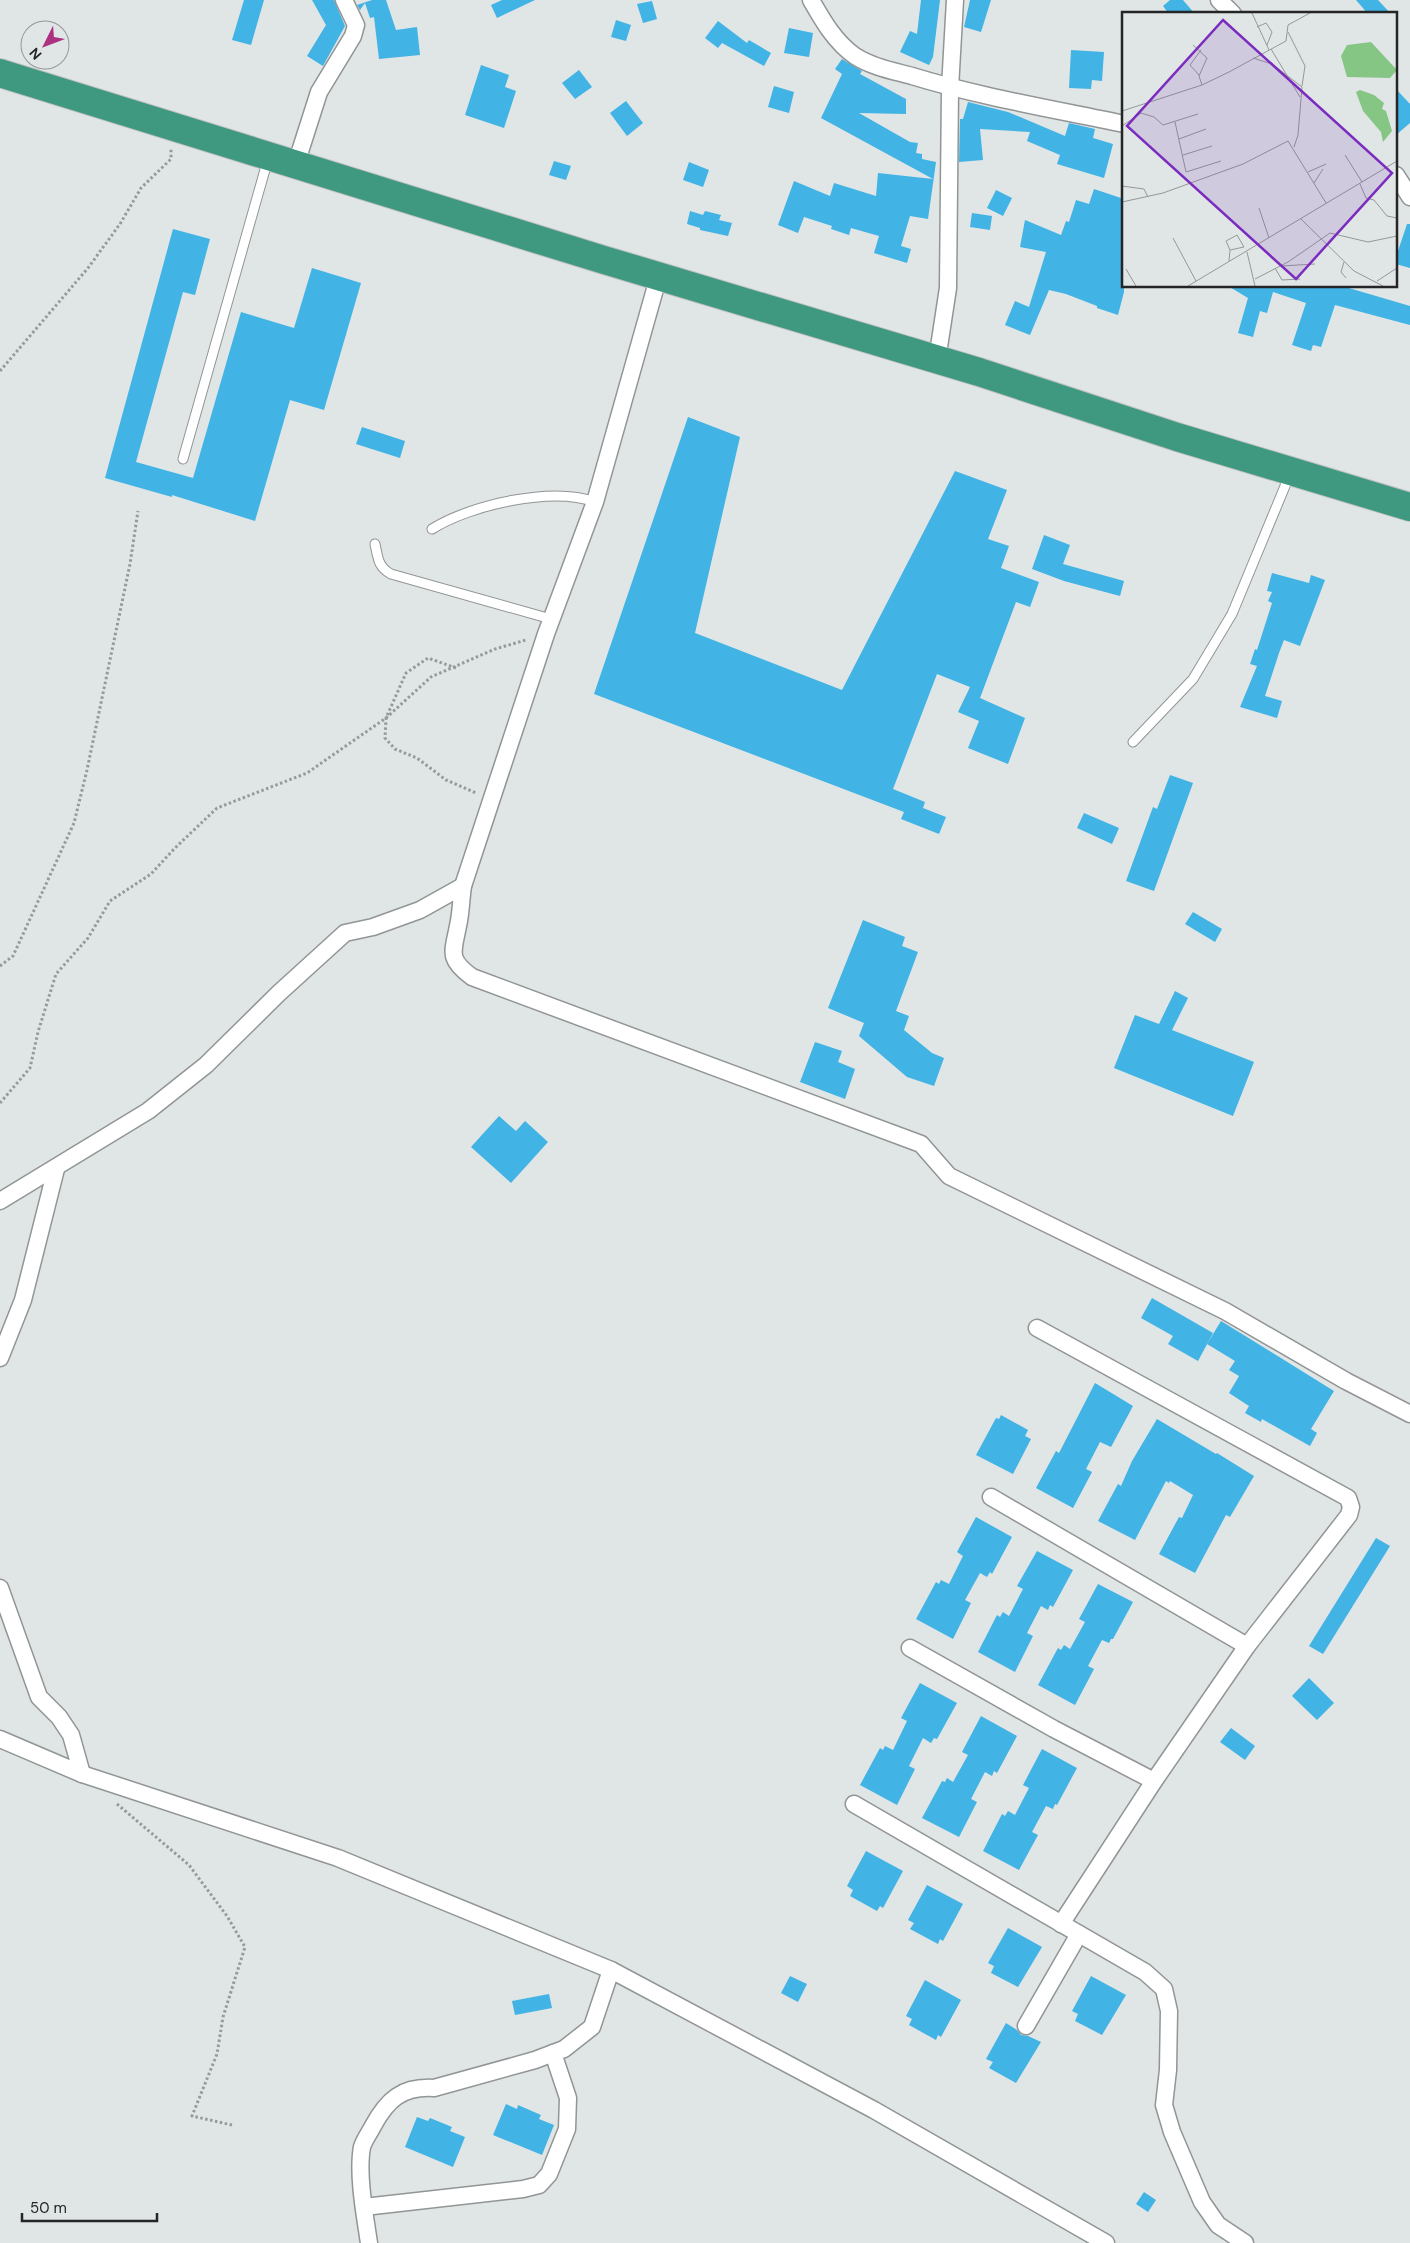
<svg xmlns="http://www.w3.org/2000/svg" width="1410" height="2243" font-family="'DM Sans',sans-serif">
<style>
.building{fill:#41b3e4}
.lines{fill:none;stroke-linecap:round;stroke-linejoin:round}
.lane-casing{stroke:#919595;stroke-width:11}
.street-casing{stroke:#919595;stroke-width:19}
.highway-casing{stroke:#c2c2c2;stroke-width:30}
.path{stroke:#969a9a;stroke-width:3;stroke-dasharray:2.5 2.5;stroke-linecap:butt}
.lane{stroke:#fff;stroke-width:9}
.street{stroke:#fff;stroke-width:16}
.highway{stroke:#3f9981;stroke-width:28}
.inset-road{fill:none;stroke:#959898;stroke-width:1}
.view{fill:#7b2cbf;fill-opacity:0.15;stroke:#7b2cbf;stroke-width:2.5}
.inset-edge{fill:none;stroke:#242525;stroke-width:2.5}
</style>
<rect width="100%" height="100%" fill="#e0e5e5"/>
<!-- building -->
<g class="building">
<polygon points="244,0 264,0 251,45 232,40"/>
<polygon points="312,0 334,0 345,26 323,66 307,56 326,25"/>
<polygon points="372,0 386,0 396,30 417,27 420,55 379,59 374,17 370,18 365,3 360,10 357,5"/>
<polygon points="502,0 535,0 497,18 491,5"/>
<polygon points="921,0 940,0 933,57 929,65 900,52 910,31 917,34"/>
<polygon points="970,0 991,0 981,32 964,27"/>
<polygon points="1170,0 1183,0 1195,14 1169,14 1163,6"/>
<polygon points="1356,0 1378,0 1391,14 1368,14"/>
<polygon points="652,1 657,19 643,23 637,4"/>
<polygon points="616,20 631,25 626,41 611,37"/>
<polygon points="718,21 747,43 749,40 771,53 764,66 722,43 718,48 705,38"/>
<polygon points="789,28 813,33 809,57 784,53"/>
<polygon points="1071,50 1104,52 1102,81 1092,80 1091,89 1069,88"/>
<polygon points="842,59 862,71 860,74 906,99 906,114 859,113 910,142 918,143 916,153 922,154 922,159 936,162 928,219 910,216 901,246 911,249 907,263 874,253 879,236 851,228 849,235 831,229 832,226 804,217 798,233 778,225 794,181 830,196 834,183 876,196 878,173 933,179 821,118 842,74 835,69"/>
<polygon points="481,65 509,75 505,87 516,91 504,128 465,115"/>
<polygon points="579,70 592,87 575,99 562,83"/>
<polygon points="774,86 794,92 789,113 768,107"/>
<polygon points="1396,89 1410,104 1410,123 1396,135"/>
<polygon points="626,101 643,123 627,136 610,113"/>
<polygon points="968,102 1008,112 1065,136 1069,123 1095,129 1093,138 1113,144 1104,178 1057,164 1060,155 1027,141 1030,132 980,129 983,160 959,162 960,119 963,119"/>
<polygon points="554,161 571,166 566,180 549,175"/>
<polygon points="689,162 709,170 703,187 683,180"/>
<polygon points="1094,189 1124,199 1124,292 1118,315 1097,308 1097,306 1066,294 1049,290 1030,335 1005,325 1015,301 1029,307 1046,252 1020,247 1025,220 1061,235 1066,221 1069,222 1076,200 1089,204"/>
<polygon points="996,190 1012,198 1003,216 987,208"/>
<polygon points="690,211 703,215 705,211 721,215 719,220 732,223 728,236 700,230 700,228 687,224"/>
<polygon points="972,213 992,216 990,230 970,227"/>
<polygon points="1407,224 1410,224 1410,268 1396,264 1396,257"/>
<polygon points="173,229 210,239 195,295 183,292 136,462 193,478 241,312 294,328 312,268 361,283 324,410 290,400 255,521 172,495 172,497 105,478"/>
<polygon points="1228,286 1342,286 1410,306 1410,325 1335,305 1321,347 1313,345 1311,351 1292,345 1306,303 1273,292 1267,313 1260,311 1253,337 1238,333 1248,298"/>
<polygon points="688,417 740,437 695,633 842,690 955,471 1007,490 988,539 1009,546 1001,568 1039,582 1030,607 1016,602 980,698 1025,718 1008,764 968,748 979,721 958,712 970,687 937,674 893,789 925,802 923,808 946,817 939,834 901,819 904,812 594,694"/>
<polygon points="362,427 405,441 400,458 356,444"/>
<polygon points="1044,535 1070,545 1063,564 1124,581 1120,596 1064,581 1032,569"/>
<polygon points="1272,573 1309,583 1311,575 1325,580 1300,646 1284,640 1279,653 1265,696 1282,701 1277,718 1240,707 1257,666 1250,664 1255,649 1257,650 1272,603 1268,601 1272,592 1267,591"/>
<polygon points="1170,775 1193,783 1154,891 1126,881 1153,807 1157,809"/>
<polygon points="1084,813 1119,828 1112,844 1077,828"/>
<polygon points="1193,912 1222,929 1215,942 1185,924"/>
<polygon points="863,920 905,937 902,946 918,952 896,1011 909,1016 904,1030 932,1053 944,1058 934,1086 907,1077 859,1036 864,1023 828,1008"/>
<polygon points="1175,991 1188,998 1172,1030 1254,1062 1233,1116 1114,1068 1135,1015 1159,1024"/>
<polygon points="815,1042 842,1051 838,1062 855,1069 845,1099 800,1082"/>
<polygon points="499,1116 516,1131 525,1121 548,1142 511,1183 471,1147"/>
<polygon points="1152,1298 1213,1333 1198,1361 1168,1344 1173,1336 1141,1318"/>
<polygon points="1221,1321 1334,1391 1311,1429 1317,1433 1310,1446 1262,1419 1261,1422 1245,1413 1249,1406 1229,1393 1239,1376 1229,1370 1235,1361 1207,1344"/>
<polygon points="1095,1383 1133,1406 1111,1447 1100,1442 1086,1469 1092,1472 1073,1508 1036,1488 1056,1451 1059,1453"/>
<polygon points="1001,1415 1028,1430 1025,1436 1031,1439 1013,1474 976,1455 996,1418 999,1419"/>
<polygon points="1157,1419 1216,1454 1217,1453 1254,1476 1230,1517 1226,1515 1195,1573 1159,1554 1179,1517 1182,1518 1193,1495 1170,1481 1169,1483 1166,1481 1135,1540 1098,1521 1118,1484 1121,1486 1132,1461"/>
<polygon points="976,1517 1012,1537 992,1574 990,1572 987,1577 980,1573 965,1600 971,1603 953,1639 916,1619 936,1582 939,1584 941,1580 949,1584 963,1556 957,1552"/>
<polygon points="1376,1538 1390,1546 1323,1654 1309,1646"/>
<polygon points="1037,1551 1073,1570 1053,1607 1050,1605 1048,1610 1041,1606 1027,1633 1033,1636 1015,1672 978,1652 997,1615 1000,1617 1003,1612 1009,1616 1023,1589 1017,1586"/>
<polygon points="1098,1584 1133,1602 1113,1639 1111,1639 1109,1643 1102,1640 1088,1666 1094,1669 1075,1705 1038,1685 1058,1648 1061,1650 1064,1645 1070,1649 1085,1622 1079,1619"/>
<polygon points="1309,1678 1334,1703 1317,1720 1292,1696"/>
<polygon points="920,1683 957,1703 937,1739 934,1738 931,1743 923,1738 909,1766 915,1769 897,1805 860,1785 880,1748 883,1750 885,1746 893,1750 907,1721 901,1718"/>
<polygon points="981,1716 1017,1736 997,1773 994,1771 992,1776 985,1772 971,1799 977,1802 959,1837 922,1818 942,1781 945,1782 947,1778 953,1782 968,1755 962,1752"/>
<polygon points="1231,1728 1255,1746 1245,1760 1220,1742"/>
<polygon points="1042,1749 1077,1768 1057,1805 1055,1804 1053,1809 1046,1806 1032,1832 1038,1835 1019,1870 983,1851 1002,1814 1005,1816 1008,1811 1015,1815 1029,1788 1023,1785"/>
<polygon points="866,1851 903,1871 883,1908 880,1906 877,1911 850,1896 853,1890 847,1886"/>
<polygon points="927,1885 963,1904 943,1941 940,1939 938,1944 910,1929 914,1923 908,1920"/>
<polygon points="1008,1928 1042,1947 1018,1987 991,1973 994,1966 988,1963"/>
<polygon points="790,1976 807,1984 798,2002 781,1993"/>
<polygon points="1091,1976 1126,1995 1102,2035 1075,2021 1078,2014 1072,2011"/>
<polygon points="925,1980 961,2000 941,2037 938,2035 936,2040 909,2025 912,2019 906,2016"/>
<polygon points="549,1994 552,2008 515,2015 512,2001"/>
<polygon points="1006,2023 1017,2030 1021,2035 1028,2036 1041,2042 1016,2083 989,2068 993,2062 986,2059"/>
<polygon points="506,2104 517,2109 518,2105 541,2115 539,2119 554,2125 542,2155 493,2135"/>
<polygon points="417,2117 428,2121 430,2118 452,2127 450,2131 465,2137 453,2167 405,2147"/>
<polygon points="1144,2192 1156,2200 1148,2212 1136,2204"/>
</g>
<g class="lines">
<defs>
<g id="lane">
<polyline points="183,459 268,159"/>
<path d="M432,529c38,-24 120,-43 163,-27"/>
<path d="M375,544c3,14 3,23 16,30l160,45"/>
<polyline points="1133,742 1193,679 1232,614 1290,474"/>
</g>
<g id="street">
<path d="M811,0c12,21 24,42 44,56 17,11 39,15 57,20 69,21 141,33 212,48"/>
<polyline points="1219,0 1233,14"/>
<polyline points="296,164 319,92 353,36 356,25 344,0"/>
<polyline points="1396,175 1410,197"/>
<path d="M659,275l-64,227 -49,132 -83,252c-2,13 -2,27 -5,40 -5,26 -11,33 14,51l449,167 28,32 276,135 121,70 64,33"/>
<polyline points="937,360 948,288 950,88 955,0"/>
<polyline points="0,1201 148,1111 206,1065 279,993 345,933 373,927 420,910 463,886"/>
<polyline points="1037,1328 1348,1498 1351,1507 1349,1515 1247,1646 1154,1781 1061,1924"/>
<polyline points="0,1358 23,1300 56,1169"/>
<polyline points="991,1497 1247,1646"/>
<polyline points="0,1588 39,1697 59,1717 71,1735 82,1774"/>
<polyline points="910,1648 1054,1729 1154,1781"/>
<polyline points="0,1739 82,1774 338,1858 611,1970 874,2110 1106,2243"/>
<polyline points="854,1804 1145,1972 1164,1989 1169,2011 1168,2070 1164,2105 1172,2132 1202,2202 1218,2225 1245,2243"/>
<polyline points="1026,2026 1079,1934"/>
<polyline points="364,2207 523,2189 539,2185 549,2174 567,2129 568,2098 553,2053"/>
<path d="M369,2243c-4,-27 -12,-69 -7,-96 2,-7 8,-15 11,-21 14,-26 29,-40 61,-38l101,-28 29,-11 28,-22 19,-57"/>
</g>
<polyline id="highway" points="0,73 604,260 979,372 1177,437 1410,507"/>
</defs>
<!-- lane casing -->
<use href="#lane" class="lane-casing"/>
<!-- street casing -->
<use href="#street" class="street-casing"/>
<!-- highway casing -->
<use href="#highway" class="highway-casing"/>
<!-- path -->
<g class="path">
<polyline points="0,371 88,268 120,224 141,188 171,159 171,149"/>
<polyline points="456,668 428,658 406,673 386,718 385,738 395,749 417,758 446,780 476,793"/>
<polyline points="0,966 13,956 74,823 87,770 130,564 138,511"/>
<polyline points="0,1103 30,1068 38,1032 56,974 88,938 110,901 151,874 175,848 217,808 307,773 386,718 431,677 495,649 526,640"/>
<polyline points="117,1804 189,1865 227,1916 245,1947 223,2017 217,2054 192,2116 232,2125"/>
</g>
<!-- lane -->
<use href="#lane" class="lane"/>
<!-- street -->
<use href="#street" class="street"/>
<!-- highway -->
<use href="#highway" class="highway"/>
</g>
<!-- overview -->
<g transform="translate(1122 12)">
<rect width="275" height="275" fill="#e0e5e5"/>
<path d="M249,30l26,28 -7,8 -43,-1 -6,-21 6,-11zM238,78l14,5 10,8 -2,6 4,2 6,20 -9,11 -2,-10 -18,-21 -7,-19z" fill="#86c685"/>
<path class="inset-road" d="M130,1l17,37M135,15l9,-4 6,9 -5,13M166,20l17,34 -3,20M71,33l14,13 -8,18 3,9M149,37l29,48M131,46l19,6 30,23 -4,48 -4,12M77,63l-9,-10 11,-15M0,99l80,-26 27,-13 57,-31 2,-16 22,-12M53,110l11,50 35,-11M0,114l19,-13 13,4 9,8 35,-11M57,127l27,-10M61,143l29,-9M223,143l17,27M186,160l18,-8M192,171l9,-14M238,172l6,14 8,2 13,16 10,2M0,174l22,3 4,8M0,190l41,-9 80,-29 45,-23 38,62M137,196l10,30M179,207l53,52 29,15M51,226l23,43M108,238l-4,-9 11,-6 7,12M125,240l8,34M107,249l1,-11 14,-3M222,250l-3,10 5,6M159,254l34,-2M153,256l7,12 18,-1M4,257l10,17M133,267l33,-17 42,-29 38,9 29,-6M255,269l20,-13M66,274l209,-125"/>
<path class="view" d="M101,8l169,153 -96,106 -169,-153z"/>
<rect width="275" height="275" class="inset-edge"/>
</g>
<!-- north arrow -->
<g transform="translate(45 45) rotate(228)"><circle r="24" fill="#e0e5e5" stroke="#959898"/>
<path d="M0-4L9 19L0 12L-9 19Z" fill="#ae3181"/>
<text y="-8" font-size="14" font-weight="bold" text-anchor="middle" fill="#242525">N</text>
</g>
<!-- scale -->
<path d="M22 2213v8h135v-8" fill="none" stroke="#242525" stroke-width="2.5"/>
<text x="30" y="2213" font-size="15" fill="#242525" stroke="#e0e5e5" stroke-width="4" paint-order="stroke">50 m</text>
</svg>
